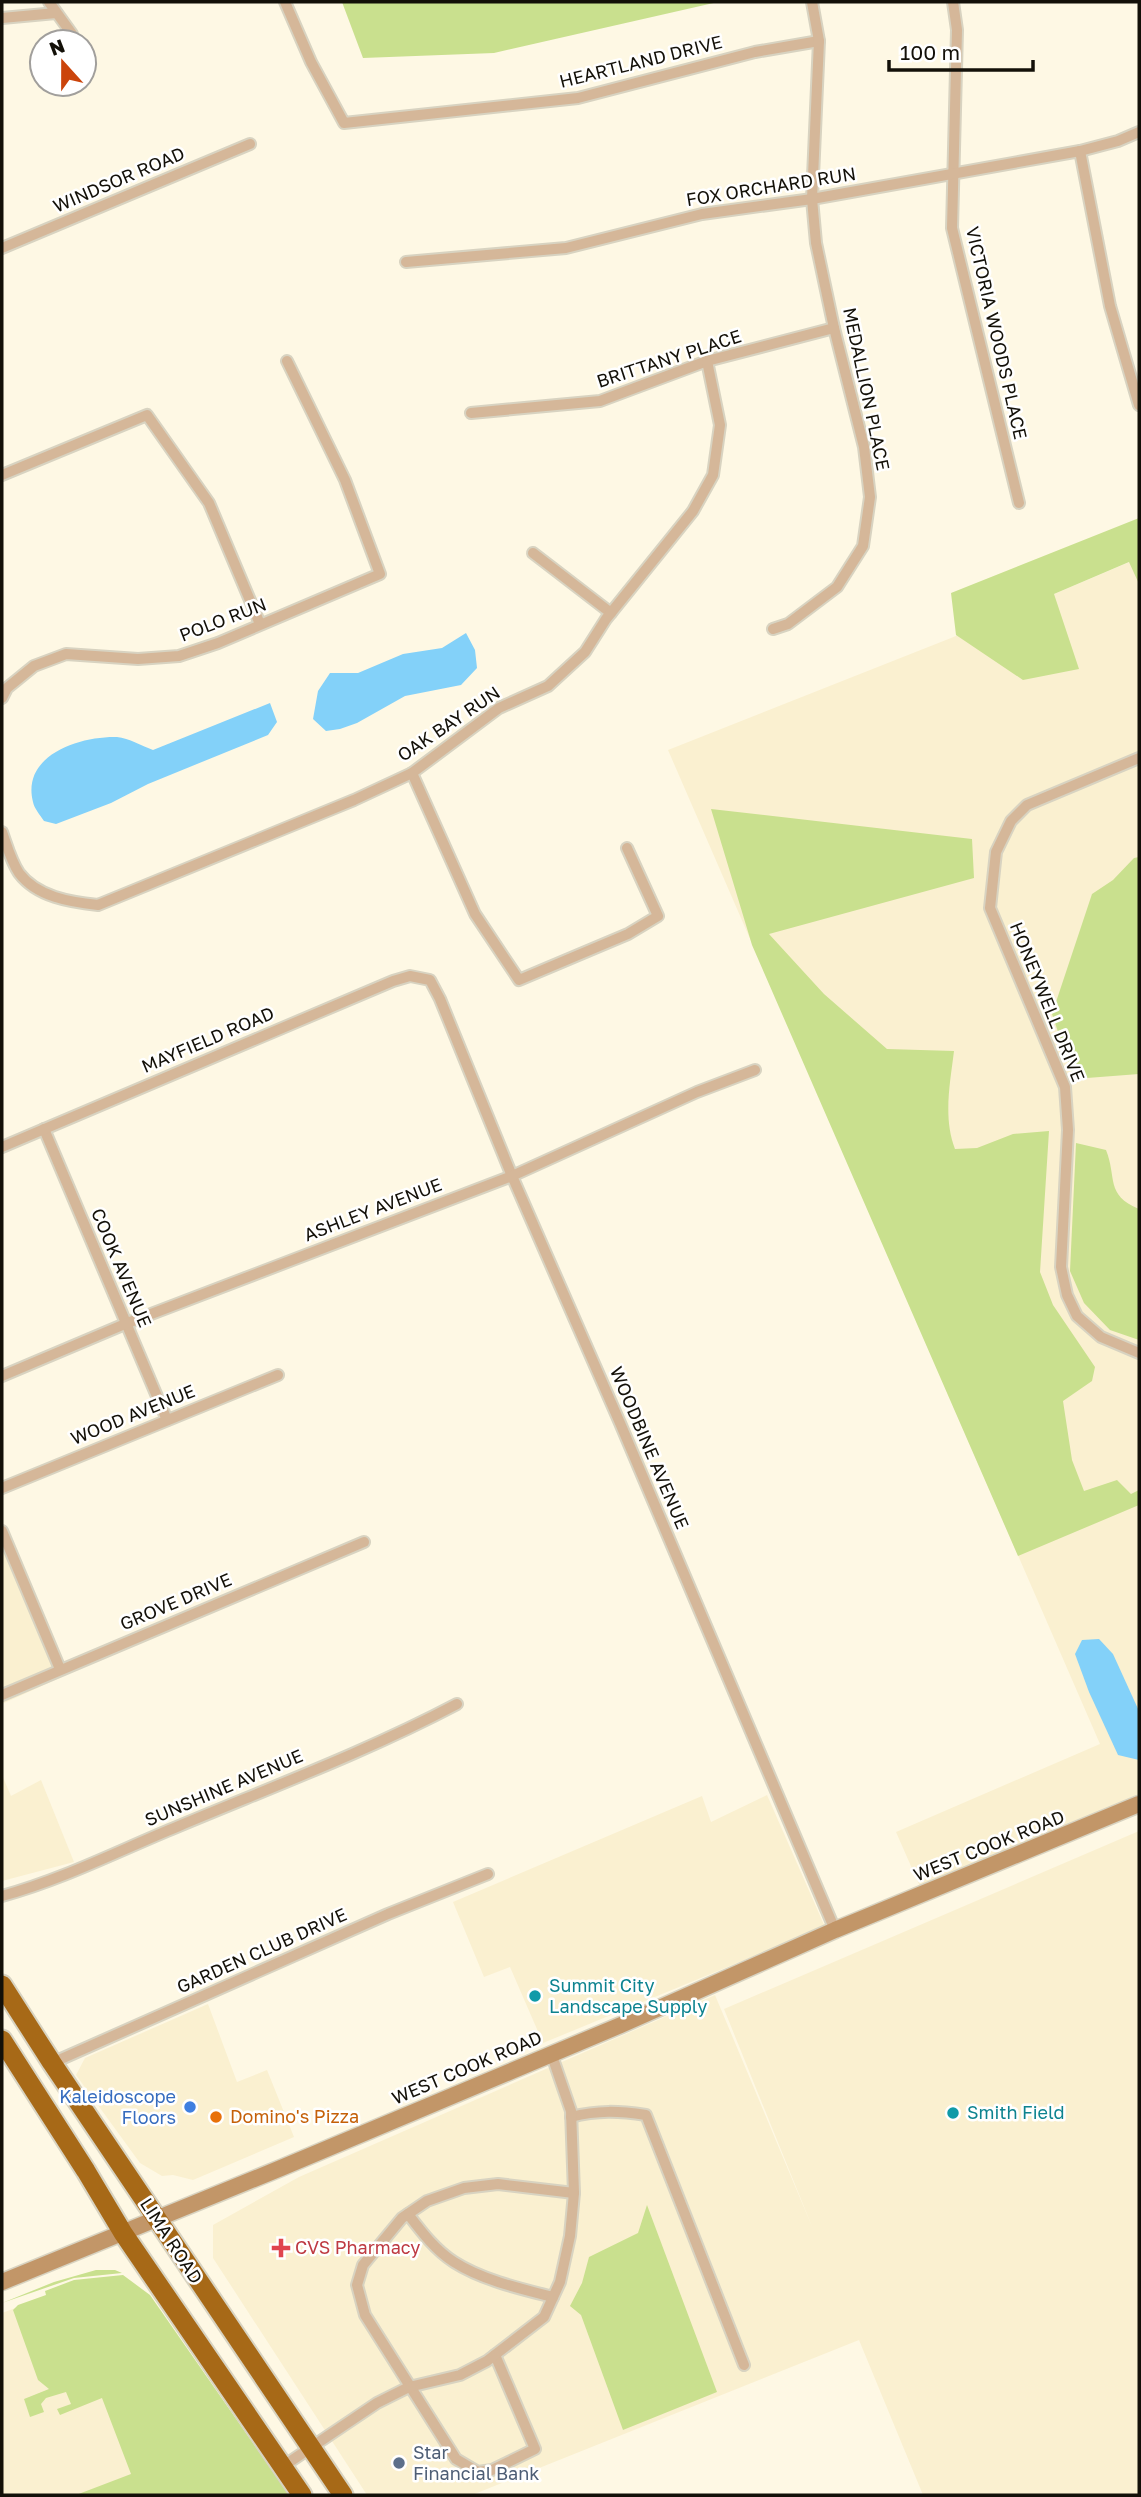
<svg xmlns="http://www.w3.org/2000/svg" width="1141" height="2497" font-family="'Golos Text',sans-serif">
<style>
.built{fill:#faf0d0}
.green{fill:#c9e08e}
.water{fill:#83d1f9}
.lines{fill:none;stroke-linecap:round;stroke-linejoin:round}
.street-casing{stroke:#d8d3c1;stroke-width:14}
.secondary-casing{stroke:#d8d3c1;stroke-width:19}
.highway-casing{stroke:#d8d3c1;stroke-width:23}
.street{stroke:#d5b799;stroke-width:10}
.secondary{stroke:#c29668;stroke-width:16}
.highway{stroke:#a76917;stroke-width:19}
.culture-dot{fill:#0f9aa8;stroke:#fff;stroke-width:2.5}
.shop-dot{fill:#3f7fe0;stroke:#fff;stroke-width:2.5}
.food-dot{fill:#e8710a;stroke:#fff;stroke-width:2.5}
.health-dot{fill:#e0444e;stroke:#fff;stroke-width:2.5}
.service-dot{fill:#5c6f8a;stroke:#fff;stroke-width:2.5}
.labels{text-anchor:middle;stroke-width:5;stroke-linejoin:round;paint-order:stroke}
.street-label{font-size:18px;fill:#131008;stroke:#fff}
.culture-label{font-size:18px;fill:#0d838f;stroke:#fff;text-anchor:start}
.shop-label{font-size:18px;fill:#366cbe;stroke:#fff;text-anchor:end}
.food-label{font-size:18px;fill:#c56008;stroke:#fff;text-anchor:start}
.health-label{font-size:18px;fill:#be3a42;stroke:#fff;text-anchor:start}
.service-label{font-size:18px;fill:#4e5e75;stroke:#fff;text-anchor:start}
</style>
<rect width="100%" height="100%" fill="#fef8e4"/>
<!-- built -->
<g class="built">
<polygon points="1139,558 1139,1795 921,1889 896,1832 1100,1744 668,750 951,638"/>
<polygon points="2,1546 66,1675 2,1704"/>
<polygon points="2,1775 11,1796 41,1780 74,1862 2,1881"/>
<polygon points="767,1795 825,1927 543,2043 510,1967 484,1977 453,1902 702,1796 711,1822"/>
<polygon points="1139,1831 1139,2495 923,2495 859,2340 472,2495 367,2495 213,2258 213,2225 299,2177 715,1995 813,2229 724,2009"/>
<polygon points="208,2004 237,2082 267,2070 294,2137 193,2180 173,2175 162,2176 140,2163 76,2075 85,2058"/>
<polygon points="75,2286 278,2495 2,2495 2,2313"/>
</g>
<!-- green -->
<g class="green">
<polygon points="342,2 718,2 494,53 363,58"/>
<polygon points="1139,518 1139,584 1129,562 1054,594 1079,669 1023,680 956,635 951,593"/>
<path d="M711,809l261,30 2,39 -205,56 55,60 63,55 67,2c-4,33 -11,67 1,98l22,-1 36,-14 36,-3 -9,141 13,33 42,62 -3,14 -29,20 9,59 12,31 33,-11 14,14 8,-4v15l-121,51 -266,-611z"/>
<polygon points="1139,857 1139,1074 1074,1079 1052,1014 1092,894 1113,880 1134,858"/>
<path d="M1076,1143l30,7c11,27 -1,45 33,59v131l-29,-10 -26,-27 -14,-32z"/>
<polygon points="647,2205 717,2392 623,2430 581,2315 570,2306 582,2283 589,2257 638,2233"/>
<polygon points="96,2270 115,2270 122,2273 74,2278 2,2303 54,2282"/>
<polygon points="123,2275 150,2295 289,2495 76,2495 131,2474 102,2398 60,2415 57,2409 71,2404 66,2392 46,2398 41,2404 44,2412 30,2417 24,2399 49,2389 38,2380 13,2310 18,2305 46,2295 45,2291 74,2280"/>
</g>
<!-- water -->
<g class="water">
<polygon points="466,633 475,650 477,668 461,685 405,696 357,723 340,729 326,731 313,719 318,691 330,673 358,673 403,654 442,648"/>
<path d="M270,703l7,19 -9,13 -120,49 -37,19 -55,21 -12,-3c-4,-6 -10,-13 -11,-19 -12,-47 47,-66 84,-65 12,1 25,9 36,13z"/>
<polygon points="1099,1639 1113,1654 1139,1711 1139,1760 1118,1755 1089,1692 1075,1654 1082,1640"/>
</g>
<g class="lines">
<defs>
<g id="street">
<polyline points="49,2 72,34"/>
<polyline points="285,2 311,62 344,123 578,98 755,52 819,41"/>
<polyline points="953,2 957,30 952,228 1019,503"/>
<polyline points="2,18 56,13"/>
<polyline points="1080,151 1110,306 1139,405"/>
<polyline points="2,248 250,144"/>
<polyline points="406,262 566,248 702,214 812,199 1080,151 1118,141 1139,132"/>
<polyline points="471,413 600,401 707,361 834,328"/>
<polyline points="2,475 147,415 209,503 260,624"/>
<polyline points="533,553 611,613"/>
<polyline points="773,629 788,624 837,587 863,546 870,497 864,447 834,328 816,243 812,199 819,41 812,2"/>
<polyline points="2,698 7,688 34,666 66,654 138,659 179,656 218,643 380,574 345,480 287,361"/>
<polyline points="1139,758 1027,805 1011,821 996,852 990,908 1065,1087 1068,1130 1061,1267 1067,1295 1077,1316 1101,1337 1139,1353"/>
<polyline points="412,773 475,914 519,980 628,934 658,916 627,848"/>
<path d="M2,832c5,14 9,29 17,41 18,24 51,29 79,32l256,-105 58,-27 87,-65 49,-22 37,-34 21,-33 87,-108 20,-36 7,-50 -13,-64"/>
<polyline points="44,1129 167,1420"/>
<polyline points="2,1147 393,981 410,976 430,980 440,999 512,1176 620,1423 835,1930"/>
<polyline points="2,1376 125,1324 512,1176 697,1092 755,1070"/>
<polyline points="2,1488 278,1375"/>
<polyline points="2,1531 60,1669"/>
<polyline points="2,1695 364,1542"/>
<path d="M2,1896c62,-17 118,-46 177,-70 93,-39 189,-75 278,-122"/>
<polyline points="52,2063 388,1914 488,1874"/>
<path d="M571,2117c27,-7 48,-6 75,-2l98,250"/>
<path d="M408,2214c13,17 27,36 46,48 28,18 67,27 99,35"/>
<polyline points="495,2355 535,2449 492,2470 478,2472 456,2459 365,2315 357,2285 363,2265 402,2218 427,2201 464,2188 498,2184 574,2193"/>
<polyline points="282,2467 377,2403 409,2387 460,2375 487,2361 544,2317 560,2282 570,2236 574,2193 571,2111 551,2053"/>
</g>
<polyline id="secondary" points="2,2282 281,2168 621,2025 835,1930 1139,1804"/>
<g id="highway">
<polyline points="2,1985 52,2063 343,2495"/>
<polyline points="2,2040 86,2171 123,2233 302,2495"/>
</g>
</defs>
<!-- street casing -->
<use href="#street" class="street-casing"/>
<!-- secondary casing -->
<use href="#secondary" class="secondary-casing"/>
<!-- highway casing -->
<use href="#highway" class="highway-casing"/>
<!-- street -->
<use href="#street" class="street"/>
<!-- secondary -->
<use href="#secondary" class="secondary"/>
<!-- highway -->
<use href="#highway" class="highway"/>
</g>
<!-- markers -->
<g class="culture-dot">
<circle cx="535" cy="1996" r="7"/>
<circle cx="953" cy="2113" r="7"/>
</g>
<circle class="shop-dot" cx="190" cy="2107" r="7"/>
<circle class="food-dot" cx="216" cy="2117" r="7"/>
<path class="health-dot" d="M277.5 2237.5h7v7h7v7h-7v7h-7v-7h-7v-7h7z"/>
<circle class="service-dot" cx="399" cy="2463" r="7"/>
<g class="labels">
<!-- street labels -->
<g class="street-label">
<text transform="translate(641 62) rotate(-14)" y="6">HEARTLAND DRIVE</text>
<text transform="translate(119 180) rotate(-23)" y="6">WINDSOR ROAD</text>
<text transform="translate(771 187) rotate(-9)" y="6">FOX ORCHARD RUN</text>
<text transform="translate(996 333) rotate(77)" y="6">VICTORIA WOODS PLACE</text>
<text transform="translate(669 359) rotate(-18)" y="6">BRITTANY PLACE</text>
<text transform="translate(866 389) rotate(78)" y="6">MEDALLION PLACE</text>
<text transform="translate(223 620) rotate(-21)" y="6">POLO RUN</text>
<text transform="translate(449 724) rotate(-34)" y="6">OAK BAY RUN</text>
<text transform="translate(1047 1002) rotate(68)" y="6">HONEYWELL DRIVE</text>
<text transform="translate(208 1040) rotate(-23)" y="6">MAYFIELD ROAD</text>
<text transform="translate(373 1210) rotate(-21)" y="6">ASHLEY AVENUE</text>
<text transform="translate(121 1268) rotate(67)" y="6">COOK AVENUE</text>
<text transform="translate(133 1415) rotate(-22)" y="6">WOOD AVENUE</text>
<text transform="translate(649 1448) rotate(67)" y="6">WOODBINE AVENUE</text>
<text transform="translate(176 1602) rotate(-23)" y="6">GROVE DRIVE</text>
<text transform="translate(224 1788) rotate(-23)" y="6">SUNSHINE AVENUE</text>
<text transform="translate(989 1846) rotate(-22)" y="6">WEST COOK ROAD</text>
<text transform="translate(262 1951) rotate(-24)" y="6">GARDEN CLUB DRIVE</text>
<text transform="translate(467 2068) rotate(-23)" y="6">WEST COOK ROAD</text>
<text transform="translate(171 2241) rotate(57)" y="6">LIMA ROAD</text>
</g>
<!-- culture labels -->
<g class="culture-label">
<text x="549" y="1992">Summit City<tspan x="549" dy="21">Landscape Supply</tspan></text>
<text x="967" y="2119">Smith Field</text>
</g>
<!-- shop labels -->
<g class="shop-label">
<text x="176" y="2103">Kaleidoscope<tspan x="176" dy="21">Floors</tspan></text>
</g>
<!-- food labels -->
<g class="food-label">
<text x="230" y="2123">Domino's Pizza</text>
</g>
<!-- health labels -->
<g class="health-label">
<text x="295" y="2254">CVS Pharmacy</text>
</g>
<!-- service labels -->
<g class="service-label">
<text x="413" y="2459">Star<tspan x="413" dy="21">Financial Bank</tspan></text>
</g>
</g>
<!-- border -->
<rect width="1141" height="2497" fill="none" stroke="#131008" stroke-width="7"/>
<!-- north arrow -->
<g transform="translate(63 63) rotate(339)"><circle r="33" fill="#ffffff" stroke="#a19f9c" stroke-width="2"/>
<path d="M0-5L12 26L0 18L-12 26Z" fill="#cb440b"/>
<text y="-10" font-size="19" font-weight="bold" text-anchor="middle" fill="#131008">N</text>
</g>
<!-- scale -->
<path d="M889 60v10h144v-10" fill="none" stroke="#131008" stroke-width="3.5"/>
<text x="900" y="60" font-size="21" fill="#131008" stroke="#ffffff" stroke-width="5" paint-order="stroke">100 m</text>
</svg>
